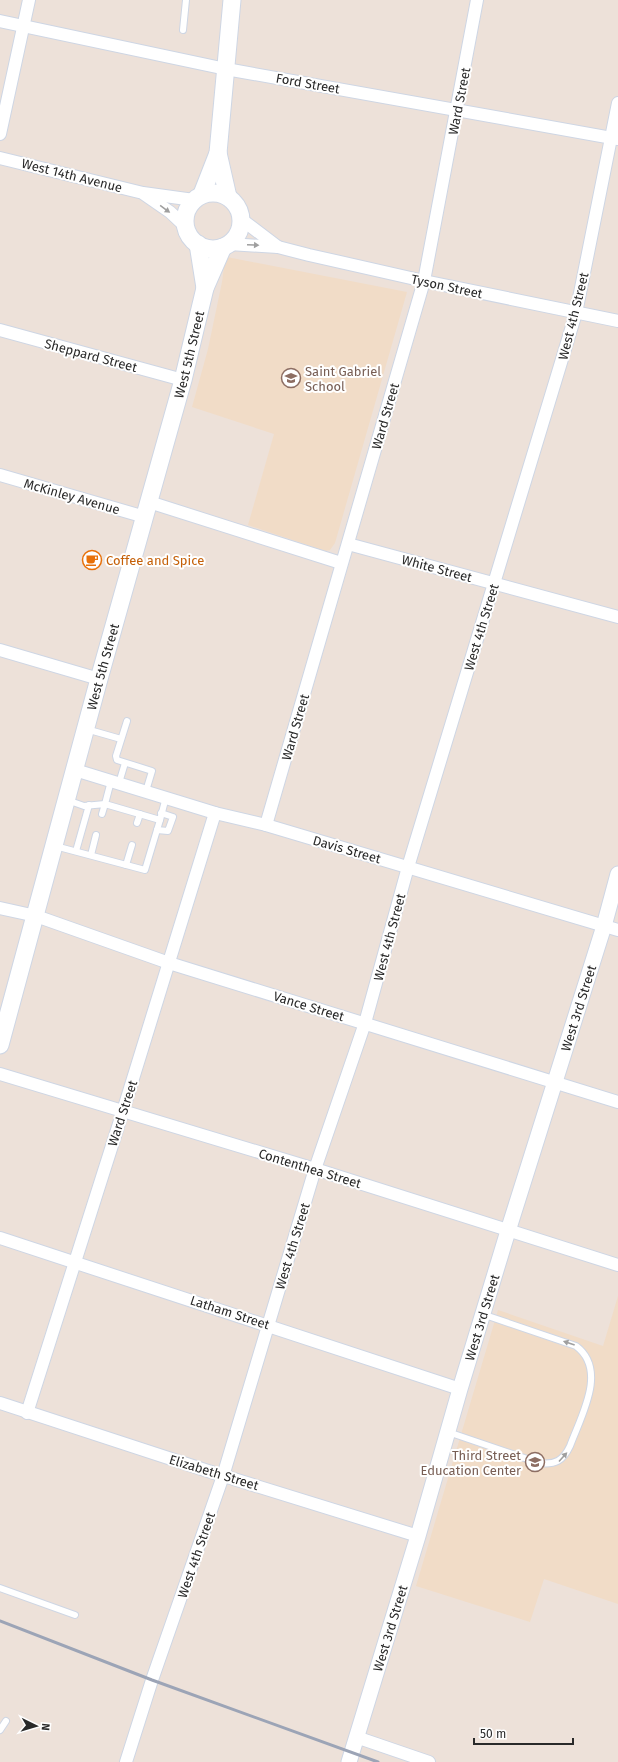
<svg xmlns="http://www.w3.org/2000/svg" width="618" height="1762" font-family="'Fira Sans',sans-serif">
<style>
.education{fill:#f1dcc7}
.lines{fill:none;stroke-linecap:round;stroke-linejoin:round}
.service-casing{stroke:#ced6e4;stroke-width:8}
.minor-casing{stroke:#ced6e4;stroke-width:14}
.tertiary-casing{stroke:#ced6e4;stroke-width:17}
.secondary-casing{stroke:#ced6e4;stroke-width:19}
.service{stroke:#fff;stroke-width:6}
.minor{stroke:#fff;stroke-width:12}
.tertiary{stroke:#fff;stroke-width:15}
.secondary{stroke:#fff;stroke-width:17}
.rail{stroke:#9ca4b6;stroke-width:3}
.oneway{fill:#9f9f9f}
.labels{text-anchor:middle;stroke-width:4;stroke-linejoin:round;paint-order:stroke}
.street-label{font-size:13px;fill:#292929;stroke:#fff}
.education-label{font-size:13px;fill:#785e54;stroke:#fff;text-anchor:start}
.food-label{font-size:13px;fill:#c56008;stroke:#fff;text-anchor:start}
</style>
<rect width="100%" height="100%" fill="#ede1d9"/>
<!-- education -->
<g class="education">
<polygon points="227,257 407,292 335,543 330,550 325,551 248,525 274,434 192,407 208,349 222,282 225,260"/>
<polygon points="618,1296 618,1604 544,1579 530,1622 416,1586 498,1310 603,1346"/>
</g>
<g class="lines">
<defs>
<g id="service">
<polyline points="183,30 186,0"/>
<polyline points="127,721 116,756 117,760 152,771 146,791"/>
<polyline points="86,729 121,739"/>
<polyline points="111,781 105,804 160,820 166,797"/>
<polyline points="119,783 125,763"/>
<polyline points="67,800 84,806 105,804 102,814"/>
<polyline points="137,823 140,814"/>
<polyline points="157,830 168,831 173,817 161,813"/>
<polyline points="55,846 145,870 160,820"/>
<polyline points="76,851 89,805"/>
<polyline points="91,855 96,835"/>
<polyline points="126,865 132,845"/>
<path d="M448,1432l91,31c16,2 24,-2 31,-17 11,-30 38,-76 6,-100l-94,-32"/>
<polyline points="0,1588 75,1615"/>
<polyline points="0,1730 6,1721"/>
</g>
<g id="minor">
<polyline points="0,21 226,69 618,139"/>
<polyline points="0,134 29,0"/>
<polyline points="0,158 143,193 194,200"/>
<polyline points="144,194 170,212 186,227"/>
<polyline points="241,219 278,247"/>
<polyline points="229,244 278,247 309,255 424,281 618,321"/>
<polyline points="0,330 183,380"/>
<polyline points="0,475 145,517"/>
<polyline points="149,502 341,563"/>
<polyline points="348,544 618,617"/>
<polyline points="0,650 99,679"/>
<polyline points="75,770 215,813 266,825 618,930"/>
<polyline points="266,825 424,281 477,0"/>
<polyline points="0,908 36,916 169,963 618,1102"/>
<polyline points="0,1074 315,1169 618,1265"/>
<polyline points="0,1238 460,1389"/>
<polyline points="0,1403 208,1471 418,1536"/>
<polyline points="27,1413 123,1111 215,813"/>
<polyline points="356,1737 429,1762"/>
<polyline points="126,1762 152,1680 223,1476 315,1169 365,1023 408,867 576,313 618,103"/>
</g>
<g id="tertiary">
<path id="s1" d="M349,1762l69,-226 42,-147 48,-158 96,-305 14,-52"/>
</g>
<g id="secondary">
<polyline points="218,153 228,197"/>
<circle cx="213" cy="221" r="28"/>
<polyline points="202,194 218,153 232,0"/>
<polyline points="198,244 205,288"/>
<path id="s2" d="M0,1045l99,-366 84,-299 22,-92 18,-41"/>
</g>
</defs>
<!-- service casing -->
<use href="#service" class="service-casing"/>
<!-- minor casing -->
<use href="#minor" class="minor-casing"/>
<!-- tertiary casing -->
<use href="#tertiary" class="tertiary-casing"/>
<!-- secondary casing -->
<use href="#secondary" class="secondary-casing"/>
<!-- service -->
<use href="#service" class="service"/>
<!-- minor -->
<use href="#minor" class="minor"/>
<!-- tertiary -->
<use href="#tertiary" class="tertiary"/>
<!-- secondary -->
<use href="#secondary" class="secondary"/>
<!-- rail -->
<polyline class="rail" points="0,1621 152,1680 378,1762"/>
</g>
<!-- one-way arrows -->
<defs><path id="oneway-solid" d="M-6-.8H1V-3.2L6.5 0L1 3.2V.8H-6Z"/></defs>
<g class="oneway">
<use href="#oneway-solid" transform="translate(165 209) rotate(36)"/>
<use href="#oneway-solid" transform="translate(253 245) rotate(3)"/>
<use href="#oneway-solid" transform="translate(569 1343) rotate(-161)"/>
<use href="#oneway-solid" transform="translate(563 1457) rotate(-48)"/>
</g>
<!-- icons -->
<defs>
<symbol id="school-ring" viewBox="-11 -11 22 22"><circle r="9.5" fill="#fff" stroke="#8d6e63" stroke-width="1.5"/><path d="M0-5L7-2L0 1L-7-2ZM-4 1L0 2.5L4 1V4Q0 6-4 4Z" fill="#8d6e63"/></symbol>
<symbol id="cafe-ring" viewBox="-11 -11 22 22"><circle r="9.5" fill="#fff" stroke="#e8710a" stroke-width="1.5"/><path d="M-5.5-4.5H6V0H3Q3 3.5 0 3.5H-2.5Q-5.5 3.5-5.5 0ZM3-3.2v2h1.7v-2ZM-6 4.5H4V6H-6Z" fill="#e8710a"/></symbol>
</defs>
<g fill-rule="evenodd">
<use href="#school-ring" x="280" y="367" width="22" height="22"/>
<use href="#cafe-ring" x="81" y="549" width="22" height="22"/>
<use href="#school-ring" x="524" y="1451" width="22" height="22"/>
</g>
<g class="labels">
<!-- street labels -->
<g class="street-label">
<text transform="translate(308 83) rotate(10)" y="5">Ford Street</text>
<text transform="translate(459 101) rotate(-79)" y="5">Ward Street</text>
<text transform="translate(72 175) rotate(14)" y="5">West 14th Avenue</text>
<text transform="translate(447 286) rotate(12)" y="5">Tyson Street</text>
<text transform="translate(573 316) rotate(-76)" y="5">West 4th Street</text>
<text dy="5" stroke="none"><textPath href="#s2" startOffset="716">West 5th Street</textPath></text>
<text transform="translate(91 355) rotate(15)" y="5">Sheppard Street</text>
<text transform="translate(385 416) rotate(-74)" y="5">Ward Street</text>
<text transform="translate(72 496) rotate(16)" y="5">McKinley Avenue</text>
<text transform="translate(437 568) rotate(15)" y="5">White Street</text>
<text transform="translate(481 627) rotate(-73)" y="5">West 4th Street</text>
<text dy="5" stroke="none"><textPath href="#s2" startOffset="392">West 5th Street</textPath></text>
<text transform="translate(295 727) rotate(-74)" y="5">Ward Street</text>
<text transform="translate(347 849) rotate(16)" y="5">Davis Street</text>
<text transform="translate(389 937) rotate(-75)" y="5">West 4th Street</text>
<text transform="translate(309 1006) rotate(17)" y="5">Vance Street</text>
<text dy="5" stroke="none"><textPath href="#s1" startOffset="788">West 3rd Street</textPath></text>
<text transform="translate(122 1113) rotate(-72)" y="5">Ward Street</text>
<text transform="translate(310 1168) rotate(17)" y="5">Contenthea Street</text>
<text transform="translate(292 1246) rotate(-73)" y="5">West 4th Street</text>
<text transform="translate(230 1312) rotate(18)" y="5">Latham Street</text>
<text dy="5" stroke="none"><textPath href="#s1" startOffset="464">West 3rd Street</textPath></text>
<text transform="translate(214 1472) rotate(17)" y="5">Elizabeth Street</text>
<text transform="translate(196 1555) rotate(-71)" y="5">West 4th Street</text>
<text dy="5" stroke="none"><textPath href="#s1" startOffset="140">West 3rd Street</textPath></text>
</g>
<!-- education labels -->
<g class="education-label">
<text x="305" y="376">Saint Gabriel<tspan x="305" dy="15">School</tspan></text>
<text x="521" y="1460" text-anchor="end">Third Street<tspan x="521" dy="15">Education Center</tspan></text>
</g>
<!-- food labels -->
<g class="food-label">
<text x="106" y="565">Coffee and Spice</text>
</g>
</g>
<!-- north arrow -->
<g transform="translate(36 1726) rotate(95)" stroke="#ffffff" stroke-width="3" paint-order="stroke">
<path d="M0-3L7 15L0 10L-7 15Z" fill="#292929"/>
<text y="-6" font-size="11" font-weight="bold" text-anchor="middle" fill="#292929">N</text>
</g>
<!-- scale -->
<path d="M474 1738v6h99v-6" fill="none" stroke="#292929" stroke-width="2"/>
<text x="480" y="1738" font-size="12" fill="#292929" stroke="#ffffff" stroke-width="3" paint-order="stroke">50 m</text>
</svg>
